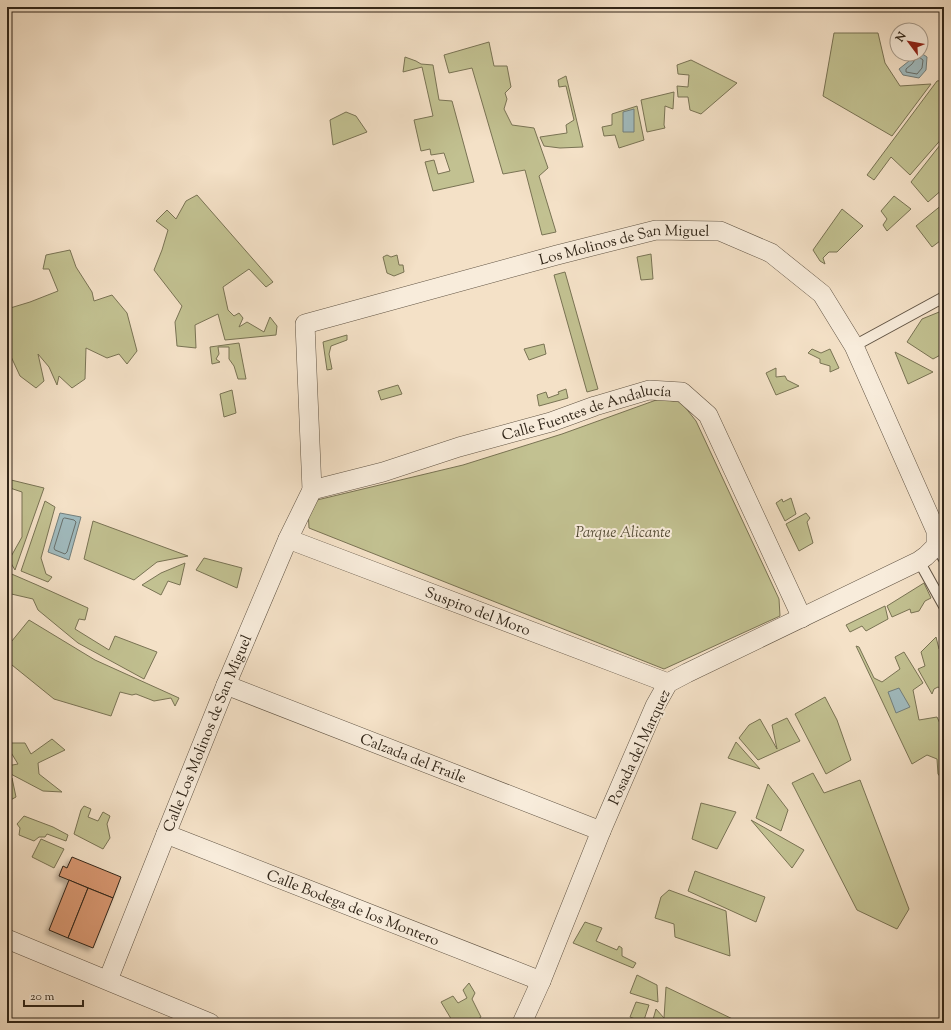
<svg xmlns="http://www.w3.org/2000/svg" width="951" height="1030" font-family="'Sorts Mill Goudy',serif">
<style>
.green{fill:#c2c191;stroke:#797354}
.water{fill:#a0bbbf;stroke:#737f7c}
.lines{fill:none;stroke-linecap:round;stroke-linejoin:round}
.shore{stroke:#68706c;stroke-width:1}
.building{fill:#d89771;stroke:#302518;filter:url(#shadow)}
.lane-casing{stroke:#615444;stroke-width:12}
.street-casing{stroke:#615444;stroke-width:20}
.lane{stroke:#f8ecdb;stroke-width:10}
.street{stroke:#f8ecdb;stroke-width:19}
.labels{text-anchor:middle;stroke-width:4;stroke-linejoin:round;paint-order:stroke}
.street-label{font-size:15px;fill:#302518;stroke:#f8ecdb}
.park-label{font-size:15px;font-style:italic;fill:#544c36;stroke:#f8ecdb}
</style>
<defs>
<filter id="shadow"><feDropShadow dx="-3.5" dy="3.5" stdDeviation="2" flood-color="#0004"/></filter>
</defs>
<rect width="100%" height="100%" fill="#f4e1c7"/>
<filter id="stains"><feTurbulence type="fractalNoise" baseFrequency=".005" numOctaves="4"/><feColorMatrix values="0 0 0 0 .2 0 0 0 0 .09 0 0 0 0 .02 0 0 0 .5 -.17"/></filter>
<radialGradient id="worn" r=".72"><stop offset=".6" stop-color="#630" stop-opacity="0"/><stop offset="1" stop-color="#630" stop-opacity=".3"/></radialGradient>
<!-- green -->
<g class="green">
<polygon points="834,33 878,33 885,63 900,86 931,84 892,136 823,96"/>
<polygon points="489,42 494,66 507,66 511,87 505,93 507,99 504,109 512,125 534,128 548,168 539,176 556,232 542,235 525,170 503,174 472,68 449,73 444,55"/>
<polygon points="405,57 416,61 421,64 433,65 439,100 452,101 474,182 433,191 425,162 434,160 438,174 450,171 444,153 431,155 430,149 421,151 414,120 433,116 422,67 403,72"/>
<polygon points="691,60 737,83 701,114 690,110 688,97 678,97 677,86 688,87 689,75 678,74 677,65"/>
<polygon points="566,76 583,147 560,148 544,146 540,137 567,133 566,125 574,120 566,86 559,87 558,80"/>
<polygon points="944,80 944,136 910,175 891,157 874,180 867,175 937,81"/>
<polygon points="674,92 673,109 665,106 664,125 665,128 647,132 641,100"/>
<polygon points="637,106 644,140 619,148 615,135 604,136 602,127 612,125 612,114"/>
<polygon points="346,112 356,116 367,132 333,145 330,120"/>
<polygon points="944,140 944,188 928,202 911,182"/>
<polygon points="197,195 273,282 266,287 249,269 223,287 228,310 234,316 239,313 243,318 239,327 247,322 264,332 270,317 277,326 276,335 225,340 218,314 195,325 196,348 177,346 175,322 182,306 154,270 162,250 168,230 156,221 167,210 176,219 186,201"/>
<polygon points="894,196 911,209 887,231 883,225 887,219 881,211"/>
<polygon points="943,204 944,238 932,247 916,226"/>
<polygon points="842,209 863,226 837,252 829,252 823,258 825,264 820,261 813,250"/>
<polygon points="70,250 76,267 92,292 94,301 112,295 127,313 137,351 127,364 119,354 107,358 86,348 85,379 72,388 59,376 57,385 49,367 38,354 44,381 36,388 20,376 7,348 7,309 30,302 58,291 49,269 43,269 46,255"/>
<polygon points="651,254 653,279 641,280 637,257"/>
<polygon points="387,255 391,257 397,255 399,265 403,265 404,272 394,276 387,273 383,257"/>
<polygon points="565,272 598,389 587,392 554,275"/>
<polygon points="944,310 944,353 933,359 907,342 922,319"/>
<polygon points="347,335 347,340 331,346 329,354 332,369 327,370 323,342"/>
<polygon points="239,343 246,379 238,379 234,366 229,359 229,347 218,347 219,354 216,359 220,362 212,364 210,347"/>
<polygon points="544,344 546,354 529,360 524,349"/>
<polygon points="812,349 821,353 830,349 839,368 830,372 830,366 820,363 820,359 808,353"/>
<polygon points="895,352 933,372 908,384"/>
<polygon points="776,368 776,377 785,376 787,380 799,386 776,395 766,373"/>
<polygon points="398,385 402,394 381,400 378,391"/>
<polygon points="566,389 568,398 539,406 537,395 546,392 548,398 559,394 558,392"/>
<polygon points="232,390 236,413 224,417 220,394"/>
<polygon points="659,399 681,402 696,421 779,599 780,616 664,669 309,528 308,510 317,500 463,465 562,434"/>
<polygon points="7,479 44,488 15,570 9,560 22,537 22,492 7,487"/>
<polygon points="791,498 796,514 785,521 776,503 782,499 783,502"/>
<polygon points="45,501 55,507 41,558 46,574 52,577 48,582 21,571"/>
<polygon points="806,513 810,518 807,522 813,543 799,551 786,524"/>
<polygon points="93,521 188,556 157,562 134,580 84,559"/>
<polygon points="204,558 242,568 237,588 196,570"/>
<polygon points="185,563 180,585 168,581 161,595 142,585 161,573"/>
<polygon points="7,572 37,585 88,608 85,620 79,619 75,629 109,650 115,636 157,652 144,679 78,643 38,610 33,599 7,593 7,580 8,578 7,578"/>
<polygon points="924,583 931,598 925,601 919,611 911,613 910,609 892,617 887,606"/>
<polygon points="885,606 888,619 866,631 862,626 850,632 846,625"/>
<polygon points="29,620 95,660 179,698 175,706 171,698 154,701 136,694 132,695 120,692 111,716 54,699 7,661 7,647"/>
<polygon points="936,637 939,649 944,650 944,690 938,687 934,689 932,694 918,669 925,666 921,652"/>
<polygon points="856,646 859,647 874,678 882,682 900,669 895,657 904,652 923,683 913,690 919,720 937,717 944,732 944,779 942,779 938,774 937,759 927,755 912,764"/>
<polygon points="825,697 837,720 851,760 826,774 795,714"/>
<polygon points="787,718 800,741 758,760 739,738 749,725 760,719 777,749 772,725"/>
<polygon points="52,739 65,750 38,763 39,774 62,792 43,791 7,772 7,766 18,764 7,746 7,743 25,743 31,754"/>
<polygon points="736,742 760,769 728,758"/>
<polygon points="813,773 824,793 860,780 909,909 897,929 857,910 792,783"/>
<polygon points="7,775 12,778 16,797 7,802"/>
<polygon points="768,784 788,810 781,831 756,818"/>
<polygon points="701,803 736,812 717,849 692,839"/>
<polygon points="84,806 91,809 88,817 98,821 103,812 110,816 107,824 110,838 103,849 74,834 81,810"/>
<polygon points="24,816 53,827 68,835 66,841 47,834 45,837 39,837 34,841 19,835 20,828 17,824"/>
<polygon points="751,820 804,850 792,868"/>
<polygon points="41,839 64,849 54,868 32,857"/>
<polygon points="695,871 765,897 756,922 688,891"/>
<polygon points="669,890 726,911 730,956 675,937 674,924 655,918 661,897"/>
<polygon points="585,922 602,928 596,941 617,950 619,946 622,948 622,956 636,963 633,968 573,943"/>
<polygon points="637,975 657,985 658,1002 630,993"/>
<polygon points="469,983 475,993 472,999 481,1017 472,1023 459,1023 458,1021 453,1022 441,1002 453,996 458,1003 467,998 463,990"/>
<polygon points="666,987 741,1023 663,1023 663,1019 660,1023 645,1023 630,1017 636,1002 649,1005 644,1020 652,1023 656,1009 664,1018"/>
</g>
<!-- water -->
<g class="water">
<polygon points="921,53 927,57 926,70 919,78 903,75 899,69 909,61 915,54"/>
<polygon points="634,109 634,132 623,132 623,112"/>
<polygon points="60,513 81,517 69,560 48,552"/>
<polygon points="899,688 910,707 896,713 888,692"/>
</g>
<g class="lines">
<!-- shore -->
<g class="shore">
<polygon points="917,57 919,57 923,60 922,68 917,74 906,72 906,69 912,64"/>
<polygon points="65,518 74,520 76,522 67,552 65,554 55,550 54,548 63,519"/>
</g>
</g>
<!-- building -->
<g class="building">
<polygon points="72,857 121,877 113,898 59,876 63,866 67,868"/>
<polygon points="69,880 88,888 68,938 49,930"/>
<polygon points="88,888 113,898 93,948 68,938"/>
</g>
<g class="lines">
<defs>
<g id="lane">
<polyline points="854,346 944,297"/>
<polyline points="936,546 944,559"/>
<polyline points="919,561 944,606"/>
</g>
<g id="street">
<path id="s1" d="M312,490l71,-18 76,-25 92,-25 44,-16 54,-16 33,2 26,23 94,203"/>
<path id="s2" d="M288,539l380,144"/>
<path id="s3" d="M226,685l375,146"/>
<path id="s4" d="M166,834l375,147"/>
<polyline points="7,939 210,1023"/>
<path id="s5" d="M108,980l58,-146 60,-149 62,-146 24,-49 -7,-166 252,-69 99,-25 64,1 51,22 51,41 32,52 82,185v15l-10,10 -7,5 -232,112 -19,10 -13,23 -54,125 -60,150 -19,42"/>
</g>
</defs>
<!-- lane casing -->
<use href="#lane" class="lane-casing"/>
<!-- street casing -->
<use href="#street" class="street-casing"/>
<!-- lane -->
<use href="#lane" class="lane"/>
<!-- street -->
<use href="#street" class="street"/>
</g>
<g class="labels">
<!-- street labels -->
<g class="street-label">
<text dy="5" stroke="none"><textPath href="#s5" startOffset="1027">Los Molinos de San Miguel</textPath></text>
<text dy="5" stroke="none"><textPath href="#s1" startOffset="286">Calle Fuentes de Andalucía</textPath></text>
<text dy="5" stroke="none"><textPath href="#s2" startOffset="203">Suspiro del Moro</textPath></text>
<text dy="5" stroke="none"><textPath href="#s5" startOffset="266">Calle Los Molinos de San Miguel</textPath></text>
<text transform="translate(639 747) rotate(-65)" y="5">Posada del Marquez</text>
<text dy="5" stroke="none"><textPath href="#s3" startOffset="201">Calzada del Fraile</textPath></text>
<text dy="5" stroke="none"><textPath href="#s4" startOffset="201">Calle Bodega de los Montero</textPath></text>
</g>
<!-- park labels -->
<g class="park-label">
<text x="623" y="537">Parque Alicante</text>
</g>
</g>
<!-- margin -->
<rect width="951" height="1030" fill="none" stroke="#f4e1c7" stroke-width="24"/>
<rect x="8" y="8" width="935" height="1014" fill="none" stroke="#302518" stroke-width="2"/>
<rect x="12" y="12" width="927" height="1006" fill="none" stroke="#302518"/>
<!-- north arrow -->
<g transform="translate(909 42) rotate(302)"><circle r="19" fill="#f8ecdb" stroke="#a89c8d"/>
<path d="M0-3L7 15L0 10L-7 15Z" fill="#8f2418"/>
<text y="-6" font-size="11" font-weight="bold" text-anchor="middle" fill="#302518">N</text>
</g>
<!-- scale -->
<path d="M24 1000v6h59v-6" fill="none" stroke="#302518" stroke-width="2"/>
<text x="30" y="1000" font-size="12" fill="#302518" stroke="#f8ecdb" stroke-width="3" paint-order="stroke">20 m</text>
<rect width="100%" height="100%" filter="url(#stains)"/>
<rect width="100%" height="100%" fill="url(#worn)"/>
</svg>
